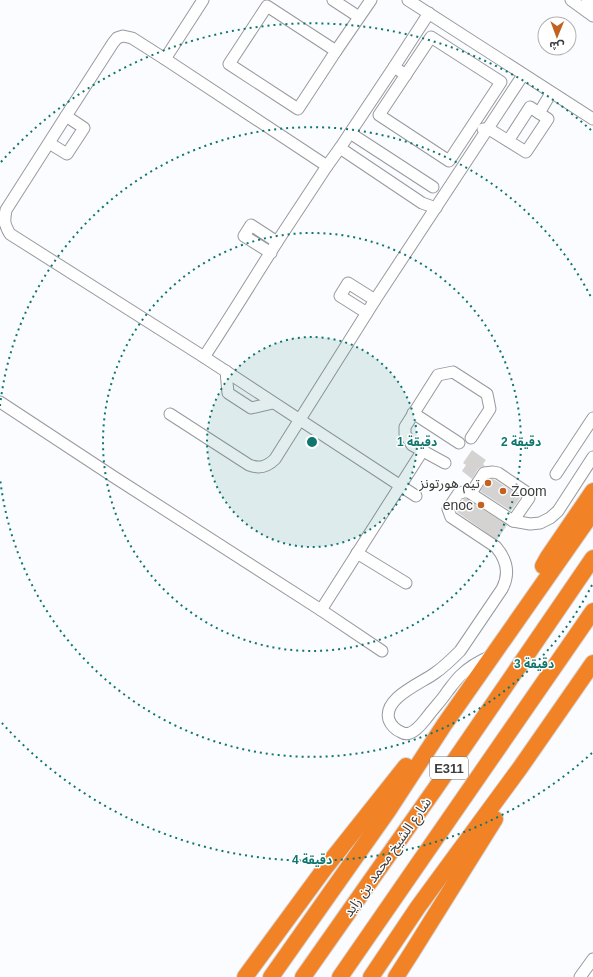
<svg xmlns="http://www.w3.org/2000/svg" width="593" height="977" font-family="Arial,'Noto Sans Arabic',sans-serif">
<style>
.building{fill:#d5d3d1}
.lines{fill:none;stroke-linecap:round;stroke-linejoin:round}
.minor-casing{stroke:#989a9d;stroke-width:13}
.highway-casing{stroke:#d8d8d8;stroke-width:18}
.minor{stroke:#fff;stroke-width:11}
.highway{stroke:#f18226;stroke-width:16}
.ring{fill:none;stroke:#0f766e;stroke-width:2;stroke-dasharray:2 4}
.poi-dot{fill:#c26120;stroke:#fff;stroke-width:1.5}
.labels{text-anchor:middle;stroke-width:3;stroke-linejoin:round;paint-order:stroke}
.shield{fill:#fff;stroke:#767778;stroke-width:1}
.shield-label{font-size:13px;font-weight:bold;fill:#3c3d3e}
.poi-label{font-size:14px;fill:#3c3d3e;stroke:#fff;text-anchor:end}
.street-label{font-size:14px;fill:#3c3d3e;stroke:#fff}
.centre{fill:#0f766e;stroke:#fff;stroke-width:2}
.ring-label{font-size:12px;text-anchor:middle;font-weight:bold;fill:#0f766e;stroke:#fff;stroke-width:3;stroke-linejoin:round;paint-order:stroke}
</style>
<rect width="100%" height="100%" fill="#fafcff"/>
<!-- building -->
<g class="building">
<polygon points="472,450 486,460 483,464 485,466 481,467 478,469 472,479 462,471 466,465 463,463"/>
<polygon points="493,479 495,480 521,497 511,511 480,491 488,480"/>
<polygon points="464,499 467,499 507,525 497,540 457,512 456,511"/>
</g>
<g class="lines">
<defs>
<g id="minor">
<polyline points="333,0 359,17"/>
<polyline points="408,0 593,119"/>
<polyline points="571,0 593,16"/>
<polyline points="587,0 593,4"/>
<polygon points="267,6 336,51 298,109 229,64"/>
<polygon points="431,37 501,82 449,161 379,115"/>
<polyline points="336,51 371,0"/>
<polyline points="165,59 203,0"/>
<polyline points="406,75 394,67 429,13"/>
<polyline points="539,113 551,93"/>
<polyline points="66,116 113,43 117,38 123,36 132,38 165,59 327,166 340,148 422,203 436,208"/>
<polyline points="483,129 489,129 526,152 548,119 530,107 508,141"/>
<polyline points="350,133 394,67"/>
<path d="M49,143l18,11 17,-26 -18,-12 -60,94c-2,11 -2,14 4,24l194,123 212,139"/>
<polyline points="340,148 350,133 433,187"/>
<polyline points="277,242 327,166"/>
<polyline points="375,300 523,75"/>
<path d="M204,357c25,-38 49,-77 73,-115l-26,-17 -7,11 27,17"/>
<polyline points="226,371 228,393 251,408 273,403"/>
<polyline points="0,402 114,477 321,610 382,651"/>
<polyline points="413,413 459,443"/>
<path d="M170,414l79,51c10,4 18,2 26,-6l100,-159 -27,-17 -8,13 27,17"/>
<polyline points="445,463 412,445 405,434 405,427 438,375 453,372 487,394 490,409 471,438"/>
<polyline points="556,474 593,418"/>
<polyline points="471,493 484,473 493,472 498,473 526,492 529,498 513,521"/>
<polyline points="357,553 406,583"/>
<polyline points="321,610 423,450"/>
<path d="M491,656c-12,5 -22,11 -31,20 -5,5 -9,11 -13,16 -6,9 -13,16 -19,24 -5,6 -10,14 -18,17 -3,1 -6,1 -9,-1 -5,-2 -10,-7 -12,-12 -7,-22 33,-37 46,-47 9,-6 17,-14 25,-22l42,-62c8,-15 5,-29 -6,-42l-45,-30 -3,-8 10,-15 8,-3 4,2 43,28 17,3 10,-1 10,-5 8,-7 35,-54"/>
<polyline points="580,977 593,959"/>
</g>
<g id="highway">
<polyline points="543,566 548,557 593,491"/>
<polyline points="245,977 325,868 406,766"/>
<polyline points="271,977 388,811 444,725 593,512"/>
<polyline points="303,977 435,789 593,558"/>
<polyline points="340,977 593,611"/>
<polyline points="371,977 418,907 520,768 593,663"/>
<polyline points="396,977 412,952 495,819"/>
</g>
</defs>
<!-- minor casing -->
<use href="#minor" class="minor-casing"/>
<!-- highway casing -->
<use href="#highway" class="highway-casing"/>
<!-- minor -->
<use href="#minor" class="minor"/>
<!-- highway -->
<use href="#highway" class="highway"/>
</g>
<!-- distance rings -->
<circle cx="312" cy="442" r="105" fill="#0f766e" fill-opacity=".12"/>
<g class="ring">
<circle cx="312" cy="442" r="105"/>
<circle cx="312" cy="442" r="209"/>
<path d="M592 585A314 314 0 0 1 0 478M0 406A314 314 0 0 1 592 299"/>
<path d="M592 753A418 418 0 0 1 1 722M1 162A418 418 0 0 1 592 131"/>
</g>
<!-- markers -->
<g class="poi-dot">
<circle cx="488" cy="483" r="4"/>
<circle cx="503" cy="491" r="4"/>
<circle cx="481" cy="505" r="4"/>
</g>
<g class="labels">
<!-- shield labels -->
<rect class="shield" x="430" y="757" width="38" height="22" rx="3"/>
<g class="shield-label">
<text x="449" y="773">E311</text>
</g>
<!-- poi labels -->
<g class="poi-label">
<text x="480" y="488">تيم هورتونز</text>
<text x="511" y="496" text-anchor="start">Zoom</text>
<text x="473" y="510">enoc</text>
</g>
<!-- street labels -->
<g class="street-label">
<text transform="translate(387 857) rotate(-55)" y="5">شارع الشيخ محمد بن زايد</text>
</g>
</g>
<circle cx="312" cy="442" r="6" class="centre"/>
<g class="ring-label">
<text x="417" y="446">1 دقيقة</text>
<text x="521" y="446">2 دقيقة</text>
<text x="534" y="668">3 دقيقة</text>
<text x="312" y="864">4 دقيقة</text>
</g>
<!-- north arrow -->
<g transform="translate(557 36) rotate(181)"><circle r="19" fill="#ffffff" stroke="#b1b1b2"/>
<path d="M0-3L7 15L0 10L-7 15Z" fill="#c26120"/>
<text y="-6" font-size="11" font-weight="bold" text-anchor="middle" fill="#3c3d3e">ش</text>
</g>
</svg>
